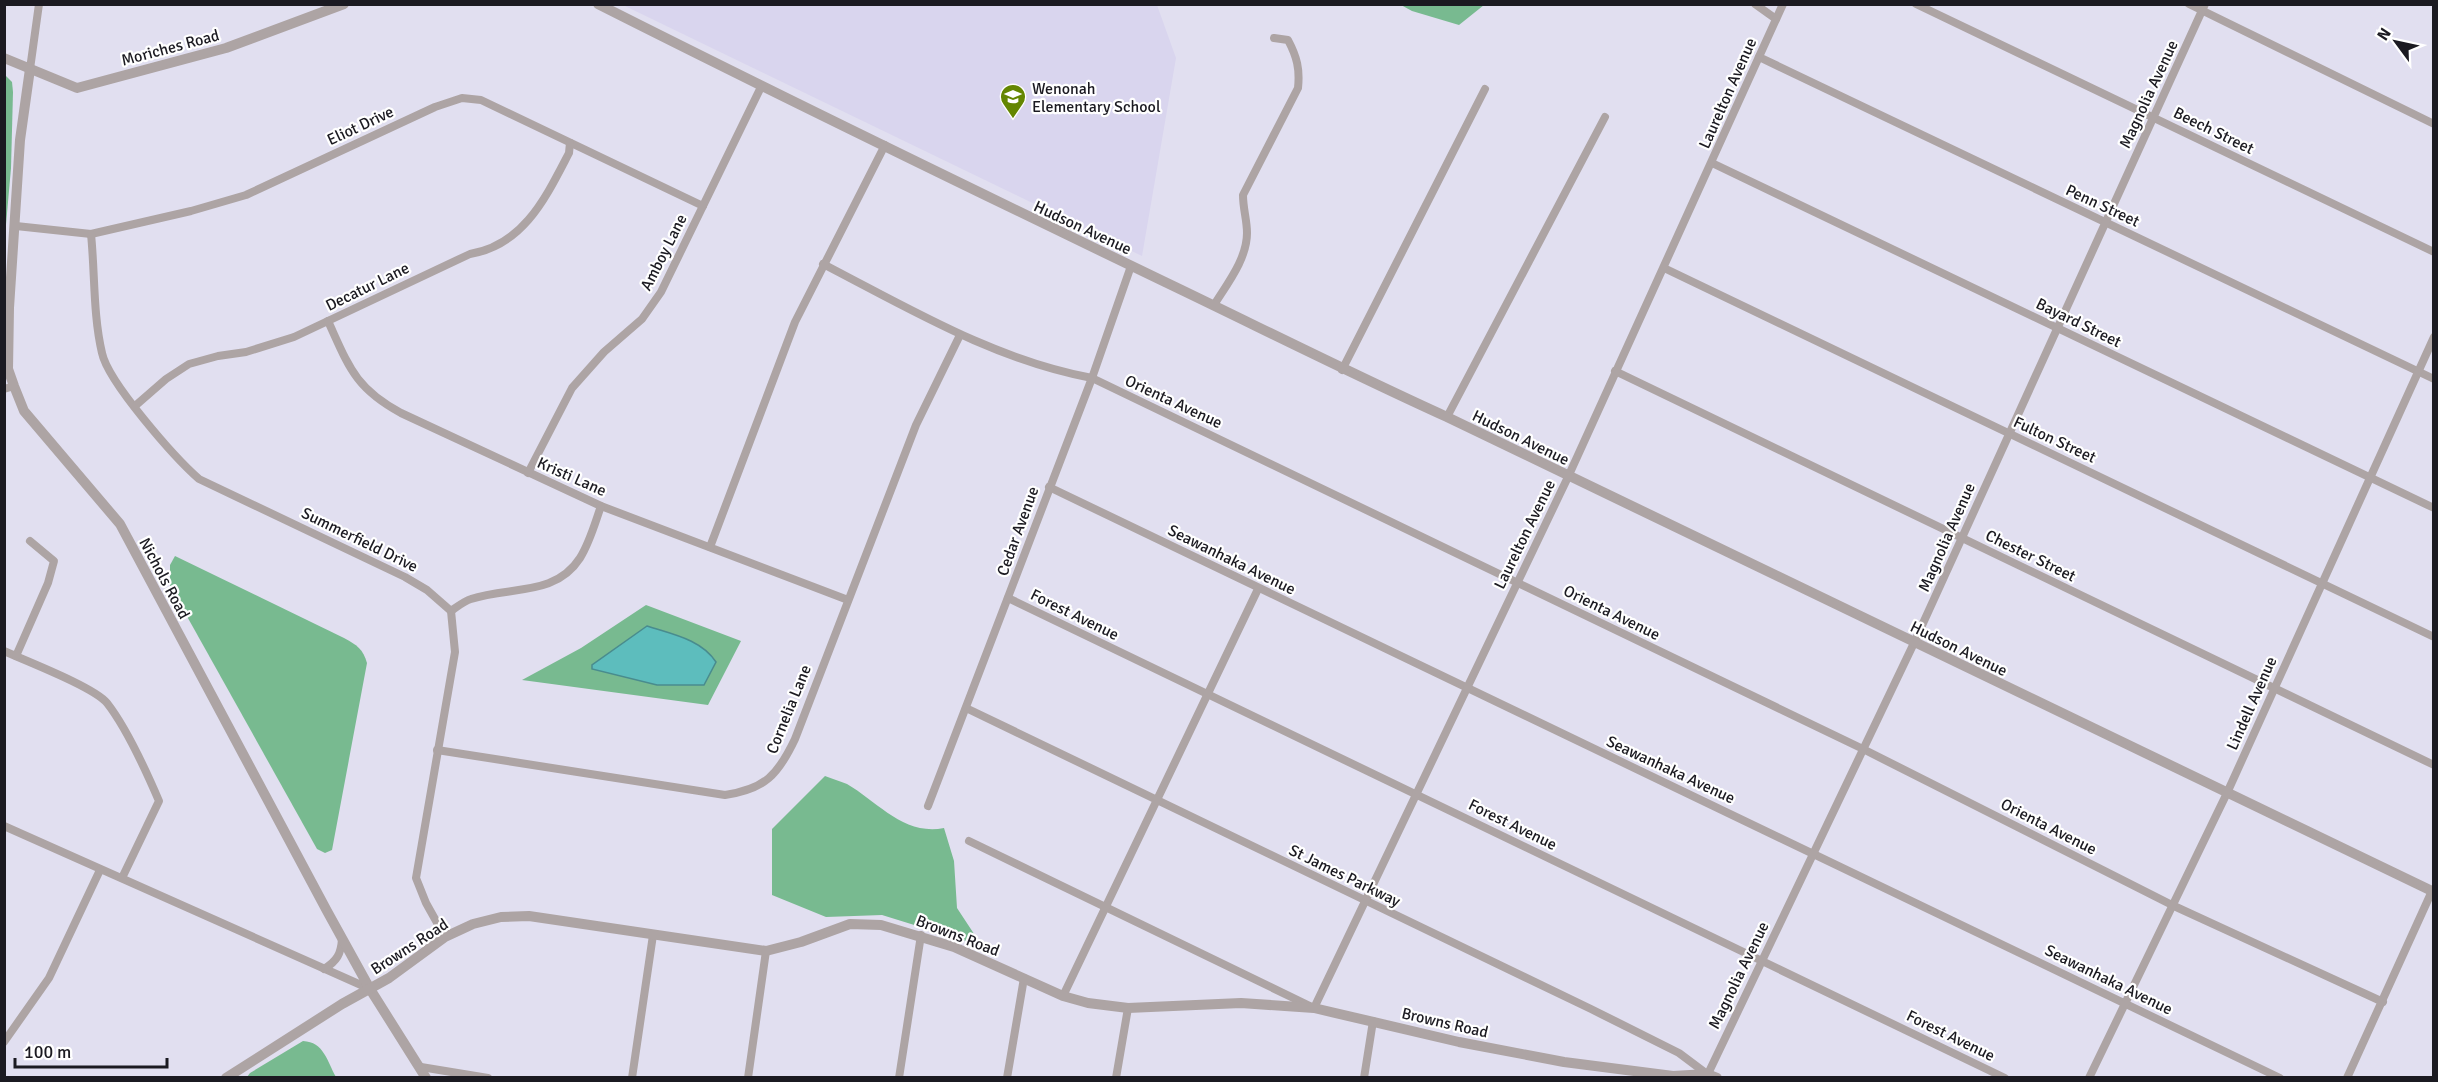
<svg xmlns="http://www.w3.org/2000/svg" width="2438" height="1082" font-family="Signika,sans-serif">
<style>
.built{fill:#d9d5ee}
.forest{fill:#78ba90}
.water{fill:#5dbdbd;stroke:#498c8e;stroke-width:1.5}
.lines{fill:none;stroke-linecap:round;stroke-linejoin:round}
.minor{stroke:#ada4a4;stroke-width:8}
.tertiary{stroke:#ada4a4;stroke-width:10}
.labels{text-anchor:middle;stroke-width:4.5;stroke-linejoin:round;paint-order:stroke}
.street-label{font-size:16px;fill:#1b1a21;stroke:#fff}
.poi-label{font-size:16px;fill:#1b1a21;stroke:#fff;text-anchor:start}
</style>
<rect width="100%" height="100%" fill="#e1dff0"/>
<!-- built -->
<polygon class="built" points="623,5 1157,5 1176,58 1142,256"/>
<!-- forest -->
<g class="forest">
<polygon points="1401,5 1484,4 1484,5 1459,25 1412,11"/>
<polygon points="5,75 12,82 13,92 11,168 5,236"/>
<path d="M175,556l169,82c13,7 19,11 23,25l-35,187 -7,3 -8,-4 -147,-263v-21z"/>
<polygon points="646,605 741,641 708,705 522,680 581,648"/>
<path d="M825,776c7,3 15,5 22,8 31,18 57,52 97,44l10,33 3,47 25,38 -100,-31 -56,2 -54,-22v-66z"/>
<path d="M303,1041c21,1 24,20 33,36h-89l3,-4z"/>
</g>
<!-- water -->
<path class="water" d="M647,626c24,8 54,13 69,36l-12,23h-47l-65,-16v-4z"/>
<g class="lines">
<!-- minor -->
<g class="minor">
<polyline points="1755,4 1776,19"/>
<polyline points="1916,4 2434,252"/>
<polyline points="2189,4 2434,124"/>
<polyline points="1759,57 2434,379"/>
<polyline points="30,69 39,4"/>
<polyline points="1712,163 2434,508"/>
<polyline points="16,226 91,234 191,211 246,195 435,107 462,98 481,100 703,206"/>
<path d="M91,234c4,39 2,81 11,119 6,29 73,105 97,126l206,98 22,13 24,21 4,41 -39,226 10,25 19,34"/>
<path d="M823,264c87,45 172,96 269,114l771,371 311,157 209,96"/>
<polyline points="1664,268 2434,637"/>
<path d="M1214,305c13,-21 33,-46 33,-72 0,-13 -4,-24 -4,-38l55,-107c2,-19 -1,-31 -10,-48l-14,-2"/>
<path d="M328,321c21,46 27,67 73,92l200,93 247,94"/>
<polyline points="1342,370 1485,89"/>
<polyline points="1615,371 2434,765"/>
<polyline points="4,389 14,386"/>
<path d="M135,406l31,-27 23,-15 29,-8 28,-4 48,-15 176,-83c54,-9 76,-57 99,-101l1,-10"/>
<polyline points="1447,417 1605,117"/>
<polyline points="528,473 572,388 604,352 642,319 661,292 761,87"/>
<polyline points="1049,487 2280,1078"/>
<polyline points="710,547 795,322 885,145"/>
<polyline points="1008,598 2005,1078"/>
<path d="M451,611c6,-4 13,-10 20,-12 38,-13 84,-2 109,-41 10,-16 15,-35 21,-52"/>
<path d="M4,651c22,10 90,36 103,52 18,23 40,70 52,98l-37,77"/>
<polyline points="16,656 48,583 54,561 30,541"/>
<polyline points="966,708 1591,1009 1679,1053 1707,1074"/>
<path d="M437,750l288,45c40,-6 53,-20 70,-56l121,-314 44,-90"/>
<polyline points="928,806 1092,378 1131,266"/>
<polyline points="4,826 370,989"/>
<polyline points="969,841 1314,1008 1568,477 1783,4"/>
<path d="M324,969c13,-8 17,-15 18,-30"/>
<polyline points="1063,996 1258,589"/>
<polyline points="4,1042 49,978 100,870"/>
<polyline points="421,1067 488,1078"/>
<polyline points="632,1078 653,935"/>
<polyline points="748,1078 766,951"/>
<polyline points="899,1078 921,935"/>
<polyline points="1007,1078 1024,978"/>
<polyline points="1116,1078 1128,1008"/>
<polyline points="1364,1078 1373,1021"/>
<polyline points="1706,1078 1914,643 2205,4"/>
<polyline points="2089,1078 2227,793 2434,337"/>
<polyline points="2347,1078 2432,891"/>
</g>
<!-- tertiary -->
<g class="tertiary">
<path d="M598,4c188,95 378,187 567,278 94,45 187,92 282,135l987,475"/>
<polyline points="4,58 77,88 226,48 344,4"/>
<polyline points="30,69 20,140 9,308 8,369 14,386 24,411 120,524 327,911 370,989 426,1078"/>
<polyline points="226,1078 342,1004 389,978 445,937 473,924 501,917 529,916 766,951 801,942 850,924 881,925 954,947 1063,996 1088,1003 1128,1008 1241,1003 1314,1008 1459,1042 1564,1062 1673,1076 1707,1074 1717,1078"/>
</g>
</g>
<!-- icons -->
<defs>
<symbol id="school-pin" viewBox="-11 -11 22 30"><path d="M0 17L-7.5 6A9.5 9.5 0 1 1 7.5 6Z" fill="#648601" stroke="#fff"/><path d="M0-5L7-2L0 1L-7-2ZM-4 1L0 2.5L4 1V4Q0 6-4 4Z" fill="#fff"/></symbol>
</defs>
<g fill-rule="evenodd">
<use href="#school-pin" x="998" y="82" width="30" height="40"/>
</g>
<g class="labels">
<!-- street labels -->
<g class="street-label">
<text transform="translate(170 47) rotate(-15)" y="6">Moriches Road</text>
<text transform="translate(1727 93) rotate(-66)" y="6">Laurelton Avenue</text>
<text transform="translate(2148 94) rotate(-65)" y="6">Magnolia Avenue</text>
<text transform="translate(360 125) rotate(-25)" y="6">Eliot Drive</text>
<text transform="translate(2214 130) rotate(26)" y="6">Beech Street</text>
<text transform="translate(2103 205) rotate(25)" y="6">Penn Street</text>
<text transform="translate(1083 227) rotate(25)" y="6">Hudson Avenue</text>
<text transform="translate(663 252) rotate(-63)" y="6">Amboy Lane</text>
<text transform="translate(367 286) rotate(-26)" y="6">Decatur Lane</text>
<text transform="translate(2079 322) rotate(26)" y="6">Bayard Street</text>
<text transform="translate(1174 401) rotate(25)" y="6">Orienta Avenue</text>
<text transform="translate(1521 437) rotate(26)" y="6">Hudson Avenue</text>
<text transform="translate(2055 439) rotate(25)" y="6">Fulton Street</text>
<text transform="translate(572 476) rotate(24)" y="6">Kristi Lane</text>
<text transform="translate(1017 531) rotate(-70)" y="6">Cedar Avenue</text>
<text transform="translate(1524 534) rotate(-64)" y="6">Laurelton Avenue</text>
<text transform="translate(1946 537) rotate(-66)" y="6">Magnolia Avenue</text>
<text transform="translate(360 539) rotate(26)" y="6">Summerfield Drive</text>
<text transform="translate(2031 555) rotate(26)" y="6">Chester Street</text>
<text transform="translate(1232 559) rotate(26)" y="6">Seawanhaka Avenue</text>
<text transform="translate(165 578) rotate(62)" y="6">Nichols Road</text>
<text transform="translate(1612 612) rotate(26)" y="6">Orienta Avenue</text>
<text transform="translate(1075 614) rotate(26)" y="6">Forest Avenue</text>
<text transform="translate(1959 648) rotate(26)" y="6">Hudson Avenue</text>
<text transform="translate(2251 703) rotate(-66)" y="6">Lindell Avenue</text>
<text transform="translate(788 709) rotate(-68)" y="6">Cornelia Lane</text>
<text transform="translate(1671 769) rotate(25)" y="6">Seawanhaka Avenue</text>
<text transform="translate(1513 824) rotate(26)" y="6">Forest Avenue</text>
<text transform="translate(2049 826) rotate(27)" y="6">Orienta Avenue</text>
<text transform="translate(1345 875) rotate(26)" y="6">St James Parkway</text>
<text transform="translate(958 935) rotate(21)" y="6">Browns Road</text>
<text transform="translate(409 946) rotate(-33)" y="6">Browns Road</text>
<text transform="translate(1738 975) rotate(-64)" y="6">Magnolia Avenue</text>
<text transform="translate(2109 979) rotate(26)" y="6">Seawanhaka Avenue</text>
<text transform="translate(1445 1022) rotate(13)" y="6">Browns Road</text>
<text transform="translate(1951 1035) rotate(26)" y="6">Forest Avenue</text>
</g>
<!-- poi labels -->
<g class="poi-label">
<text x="1032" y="94">Wenonah<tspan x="1032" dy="18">Elementary School</tspan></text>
</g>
</g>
<!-- border -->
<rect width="2438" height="1082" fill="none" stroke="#1b1a21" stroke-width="12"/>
<!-- north arrow -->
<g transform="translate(2396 42) rotate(303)" stroke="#ffffff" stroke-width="4.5" paint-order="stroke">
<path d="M0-4.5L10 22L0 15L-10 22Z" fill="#1b1a21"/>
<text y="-9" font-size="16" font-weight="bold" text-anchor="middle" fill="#1b1a21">N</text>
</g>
<!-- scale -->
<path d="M15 1058v9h152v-9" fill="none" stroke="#1b1a21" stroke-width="3"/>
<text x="24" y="1058" font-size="18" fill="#1b1a21" stroke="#ffffff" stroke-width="4.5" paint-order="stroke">100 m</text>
</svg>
